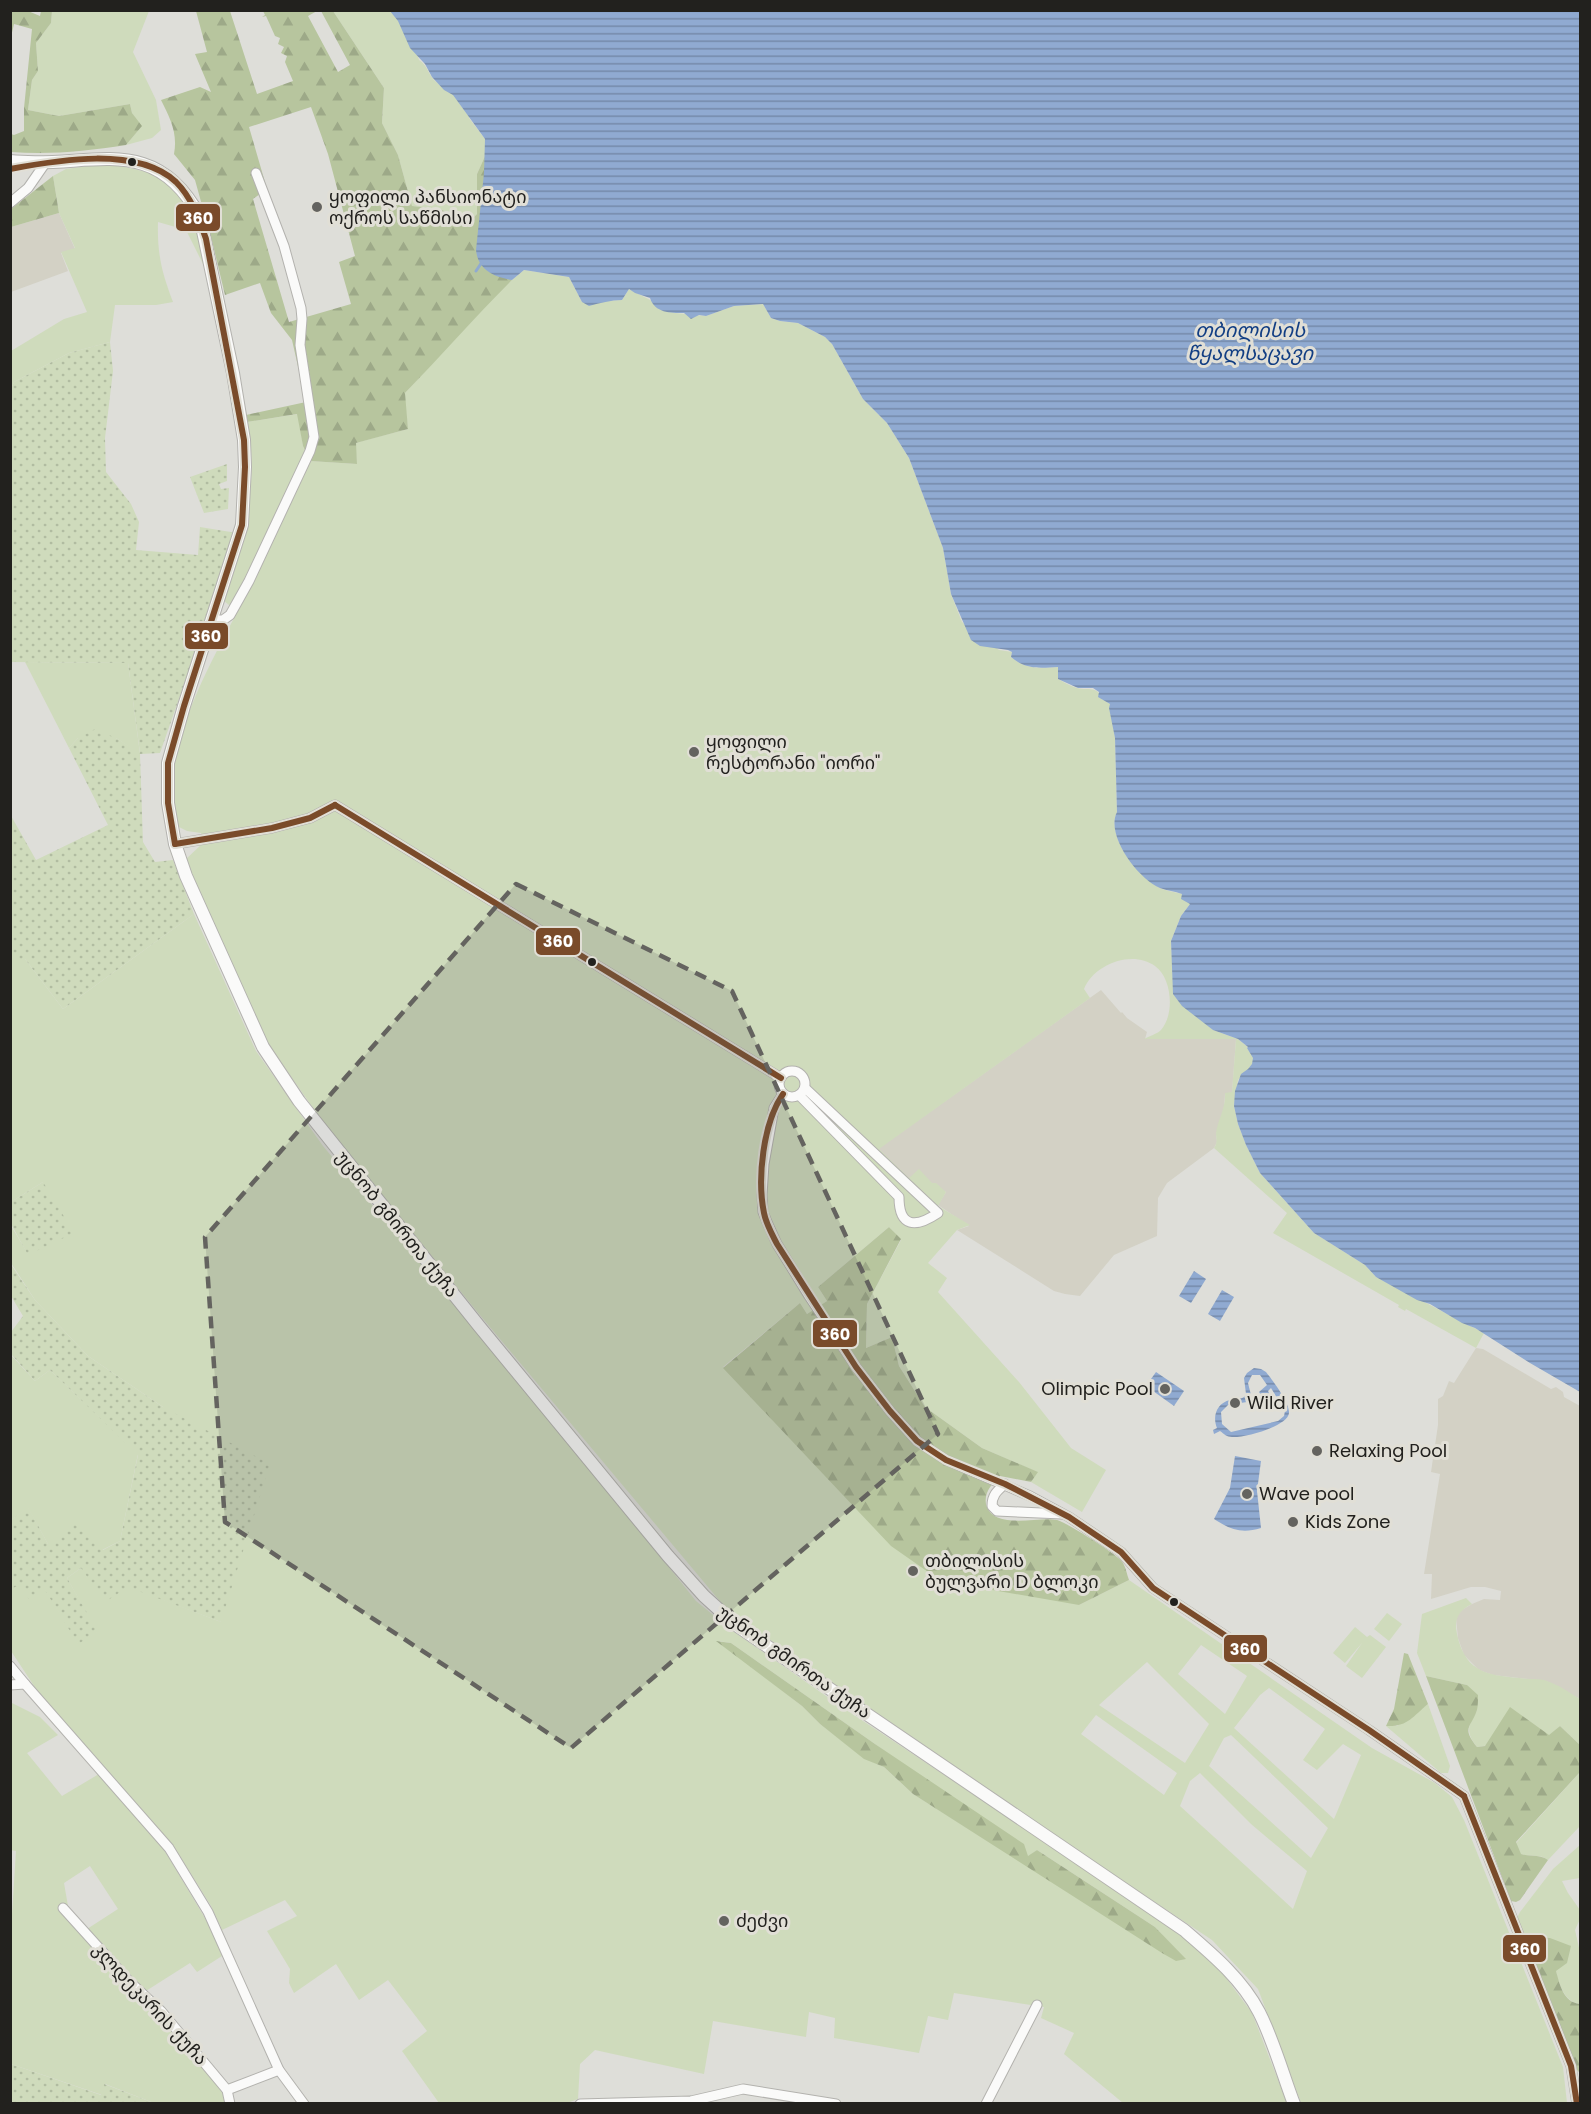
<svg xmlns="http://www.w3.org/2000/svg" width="1591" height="2114" font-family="Poppins,'Noto Sans Georgian',sans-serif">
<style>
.built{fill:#d3d1c5}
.green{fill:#cfdbbc;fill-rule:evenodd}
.forest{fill:url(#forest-firs);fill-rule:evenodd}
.garden{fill:url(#garden-dots)}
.water{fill:url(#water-rules);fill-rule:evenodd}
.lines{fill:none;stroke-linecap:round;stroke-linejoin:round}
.stream{stroke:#90aad1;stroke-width:3}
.minor-casing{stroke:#b3b2ae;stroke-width:11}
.major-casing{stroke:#b3b2ae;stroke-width:14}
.minor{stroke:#fafaf9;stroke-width:9}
.major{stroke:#fafaf9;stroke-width:12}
.bus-1-casing{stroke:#e1dfd6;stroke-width:10}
.bus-1{stroke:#7a4b2a;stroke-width:6}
.marked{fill:#64635f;fill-opacity:0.2;stroke:#64635f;stroke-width:4.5;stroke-dasharray:12 8;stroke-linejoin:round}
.bus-dot{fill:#22211e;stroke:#e1dfd6;stroke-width:2}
.poi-dot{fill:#64635f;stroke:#e1dfd6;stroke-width:2}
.labels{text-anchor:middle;stroke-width:6;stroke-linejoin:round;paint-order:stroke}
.poi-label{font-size:18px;fill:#22211e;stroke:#e1dfd6;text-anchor:start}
.street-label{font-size:18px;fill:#22211e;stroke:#e1dfd6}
.water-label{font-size:20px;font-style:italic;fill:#123e83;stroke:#e1dfd6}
.line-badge{stroke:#e1dfd6;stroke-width:2}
.badge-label{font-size:16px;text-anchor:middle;font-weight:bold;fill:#fff}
</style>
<defs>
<pattern id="forest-firs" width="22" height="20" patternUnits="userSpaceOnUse" patternTransform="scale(1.5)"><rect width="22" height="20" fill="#b7c59e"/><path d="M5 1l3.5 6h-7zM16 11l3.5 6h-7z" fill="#9da988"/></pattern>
<pattern id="garden-dots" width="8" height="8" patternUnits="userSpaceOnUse" patternTransform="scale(1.5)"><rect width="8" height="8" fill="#cfdbbc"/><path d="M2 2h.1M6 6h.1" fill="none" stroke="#b1bca1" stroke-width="1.8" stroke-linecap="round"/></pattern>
<pattern id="water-rules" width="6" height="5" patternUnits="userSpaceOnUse" patternTransform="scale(1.5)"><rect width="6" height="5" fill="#90aad1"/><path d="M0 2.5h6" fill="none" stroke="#758aa9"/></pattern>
</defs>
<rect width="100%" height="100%" fill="#deded9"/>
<!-- built -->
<g class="built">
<polygon points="59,213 75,249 61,253 68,271 11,292 11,227"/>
<polygon points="1101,990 1121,1013 1122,1012 1127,1018 1147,1032 1145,1039 1236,1039 1232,1093 1225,1093 1224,1110 1216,1135 1217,1142 1214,1148 1167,1183 1158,1198 1157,1236 1114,1255 1080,1296 1065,1294 1054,1291 957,1230 969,1226 938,1205 946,1192 932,1183 909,1179 878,1149"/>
<polygon points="1476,1348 1483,1349 1551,1389 1556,1387 1563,1392 1564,1397 1580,1406 1580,1699 1546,1681 1493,1675 1479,1670 1464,1655 1458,1638 1456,1618 1460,1611 1472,1604 1484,1599 1500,1600 1501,1591 1485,1587 1471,1587 1431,1599 1432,1574 1424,1574 1440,1474 1431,1472 1438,1425 1438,1399 1443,1396 1449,1381 1454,1383"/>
</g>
<!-- green -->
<g class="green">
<polygon points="52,11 149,11 133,52 156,100 161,130 152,138 126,145 141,127 132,113 130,104 59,116 28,110 32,80 38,71 36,43 51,23"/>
<path d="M333,11h71l15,49c8,5 9,13 15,20 6,6 14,9 20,15 6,7 7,15 16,19l-1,4 16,21 1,15 -9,20v40l-8,8 -29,-13 -28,-3 -14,-51 -16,-32 2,-35z"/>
<path d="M108,163l43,10 27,19 18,33 11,47 -21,-42 -28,-8c-1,32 4,51 15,80l-17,3h-41l-5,37 -41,11 -55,29 -3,7v-38l53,-32 23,-7 -26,-60 14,-4 -16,-35 -6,-37 13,-7z"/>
<path d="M524,270l45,7 13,25 40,-2 7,-11 46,24 31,3 28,-10 29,-2 8,14 9,3 18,2 27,14 7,7 31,55 24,24 22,35 34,90 8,46 11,28 37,28 13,2 -1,5c15,13 29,11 47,10v12c6,3 12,7 19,9 12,3 20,-3 25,11l8,5 5,34 2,74c-12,24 22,66 43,76 7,3 15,4 23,6l7,10 -9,12 -10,25 3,53 39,36 25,9 10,8 -1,1 9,13 -18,19 -4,26 4,18 8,21 14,28 54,60 51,32 11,12 108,56 -8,15 -70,-39 -1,2 -7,-4 1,-2 -126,-72 14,-20 -73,-65c4,-6 2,-9 2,-15 2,-14 10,-25 9,-40l7,-1 4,-53h-92c5,-3 13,-5 17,-9 14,-16 11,-52 -6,-64 -23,-17 -62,-1 -71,23l6,9 -211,151 30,29 10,-9 13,14h4l10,9 -8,14 32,19 -13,5 -29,33 19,15 -9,14 81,90 52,66 35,22 -24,42 -51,-30 6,-10 -55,-24 -57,-41 -26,-41 -7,-29 -26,11 1,-44 34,-64 -12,-13 -71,60 9,14 -20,13 -7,-11 -77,64 356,238 50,-25 243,168 63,35 17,14 12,23 99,247 4,36h-266l-43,-114 -46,-49 -83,-55 -400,-273 -250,-298 -154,-189 -57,-81 -57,-123 -25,-62 16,-15 -1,-11 -14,-2 -12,-6c-1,-17 -4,-34 -2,-50 9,-69 48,-129 78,-190 20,-41 39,-83 59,-124l47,3 -2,-21 53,-14 -4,-35c40,-41 75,-88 120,-124zM1201,1645l46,31 -22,38 -47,-40zM1147,1662l62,62 -24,39 -86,-58zM1269,1688l56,41 -22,31 14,10 26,-26 18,11 -27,64 -100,-91 26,-33zM1096,1715l81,58 -13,22 -83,-61zM1231,1735l97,93 -17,30 -102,-92 15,-28zM1200,1773l51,51 56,47 -14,38 -113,-103 10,-25z"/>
<path d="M298,414l5,32 3,8 -72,149 -5,2 -5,-4c17,-60 37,-116 23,-179z"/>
<polygon points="25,662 128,663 140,754 116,738 78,738 69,748"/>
<path d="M194,914l62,137 67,95 207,248 166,207 37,30 106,74 322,214 46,37 17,19 28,38 35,90h-164l-59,-49 10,-21 -33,-15 3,-11 -90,-14 -6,27 -20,-4 -9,37 -85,-15 1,-20 -26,-6 -3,25 -93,-16 -9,53 -109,-24 -15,14 -2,35 -11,4h-128l-37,-52 25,-20 -39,-51 -29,20 -23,-36 -42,29 -5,-10 1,-14 -23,-38 30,-15 -12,-16 -63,30 -11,-24 -30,-48 -71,-85 -44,-49 -20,-20 -35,-53v-62l8,-5 26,5 33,54 19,-11 -30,-54 14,-10 140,54 -58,-215 -75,-51 -53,-56 -24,-37 -1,-39 18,30 15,-72 -32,20v-243h14l38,50zM718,1641l13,2 144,101 153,113 9,-7 118,77 30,32 -170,-101 -102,-64 -29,-27 -20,-9 -44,-34 -18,-18z"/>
<polygon points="10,1354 35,1381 50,1370 138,1454 120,1541 102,1550 48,1544 28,1508 11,1520"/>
<path d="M1466,1598l6,6c-14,7 -18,15 -15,30 9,43 36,41 72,45 6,0 13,0 18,2 12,4 23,12 33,18v46l-20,-19 -11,10 -72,11c-12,-15 -9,-21 0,-37l-10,-25 -41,-9 -9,-23 5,-39z"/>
<polygon points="1387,1613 1402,1624 1389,1641 1374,1629"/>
<polygon points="1355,1627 1367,1637 1370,1635 1386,1647 1362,1678 1346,1666 1362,1643 1345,1663 1333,1653"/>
<path d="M10,1702l30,15 18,18 -31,18 35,43 37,-22 63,72 47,79 13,31 -25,16 -7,-9 -52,33 25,24 61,71 2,12h-72l-49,-19 -3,11 -91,-31v-134l5,-79 -6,-1zM90,1866l28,43 -34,22 -16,-25 -4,-23z"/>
<polygon points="1428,1704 1450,1766 1448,1773 1441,1773 1386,1726 1397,1726"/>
<path d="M1580,1772v54l-32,34c-8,-6 -17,-3 -28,-6l-4,-11z"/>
<path d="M1580,1845v33l-18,3 6,12 12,17v9l-5,11 5,22v52c-24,-2 -26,-47 -30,-66l-26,-4 -8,-14 4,-8 33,-43z"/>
</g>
<!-- forest -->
<g class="forest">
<path d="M11,10l17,1 12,5 1,-5h11l-1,12 -15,20 2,28 -6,9 -4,30 31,6 71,-12 2,9 10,13 -16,19c-39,6 -76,10 -115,7v-18l3,1 10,-4v-23l8,-79 -18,-5 -3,13z"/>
<path d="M196,11h34l27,83 36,-13 -8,-19 2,-6 -6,-3 3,-6 -6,-3 2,-6 -5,-2 -9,-20 -4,1 3,-2 -2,-4h54l-9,5 30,56 12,-7 -29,-54h12l51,77 -2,35 16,32 14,51 28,3 29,13 8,-8v-40l9,-20 18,121 8,5c-37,37 -71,76 -107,113l3,36 -52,14 1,21 -47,-3 -7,-15 -6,-32 -50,8 -1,-7 60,-13 -14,-62 -21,-27 -11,-30 -35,12 -12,-50 -18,-65 -21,-26c4,-21 -4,-36 -13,-54l39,-13 11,5 -16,-38 12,-2zM311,107l17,47 27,102 -16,6 12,42 -62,18 -36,-123 14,-10 -18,-62z"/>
<polygon points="53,176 59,213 11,227 11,209"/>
<path d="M889,1227l12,12 -34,65 -1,44 26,-11 7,29 26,41 57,41 56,24 -7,10 -31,-6c-8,8 -16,16 -14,28 7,27 52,12 71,16 9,2 63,36 66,43 3,5 4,12 6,17l-50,25 -138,-24 -50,-35 -168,-178 77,-65 7,11 20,-13 -9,-14z"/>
<polygon points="716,1641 731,1643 875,1744 1024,1844 1028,1856 1037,1850 1155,1927 1186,1959 1176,1961 1162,1953 913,1794 884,1767 864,1759 820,1724 802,1706"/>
<path d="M1404,1653l4,1 20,50c-16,13 -20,23 -42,22l8,-17z"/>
<path d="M1426,1676l41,9 11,10c0,4 0,11 -1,15 -6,18 -16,17 0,37l8,-1 25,-39 39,28 11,-9 20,19v27l-64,70 5,12c10,3 19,0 27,6l-28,40 -4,2 -5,-1z"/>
<path d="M1524,1934l26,4 21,8 -4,17 -11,8c4,14 7,31 24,33v69l-3,-3z"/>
</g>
<!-- garden -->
<g class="garden">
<polygon points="110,342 113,371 105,438 106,472 131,504 139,522 136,550 198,555 200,527 237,533 160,753 140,754 143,842 155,862 173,860 194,914 63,1009 25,959 11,959 10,814 36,860 108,825 69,748 78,738 95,729 116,738 140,753 128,663 11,662 11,389 14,382 69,353"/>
<polygon points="227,464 227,481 219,484 221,489 229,488 228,509 204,513 190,477"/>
<polygon points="43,1182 74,1233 28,1255 11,1224 11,1202"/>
<polygon points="10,1263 35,1300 88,1356 163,1407 270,1464 221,1622 128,1587 105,1602 81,1568 67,1578 98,1632 78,1644 45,1590 29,1599 19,1585 11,1589 11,1520 28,1507 48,1544 78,1522 103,1550 120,1541 138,1455 50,1370 35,1381 11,1354 11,1332 23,1316 11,1296"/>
<polygon points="11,2064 101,2095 104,2084 154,2103 11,2103"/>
</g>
<!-- water -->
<g class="water">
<path d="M390,11h1190v1381l-50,-29 -55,-35 -13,-5 -32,-19 -13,-4 -41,-23 -11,-12 -51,-32 -54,-60 -14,-28 -8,-21 -4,-18 1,-15 6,-17 7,-5 4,-5 1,-6 -6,-10 1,-1 -10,-8 -25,-9 -31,-24 -9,-12 -2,-53 10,-25 9,-12 -9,-5 1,-5c-7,-3 -15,-3 -22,-6 -22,-9 -55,-53 -43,-76l-2,-74 -6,-30 1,-4 -12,-7 1,-5 -6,-4h-15l-20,-9v-12c-18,1 -32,3 -47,-10l1,-5 -4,-2 -28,-4 -9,-6 -20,-46 -8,-46 -34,-90 -22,-35 -24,-24 -31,-55 -7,-7 -27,-14 -18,-2 -9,-3 -8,-14 -29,2 -28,10 -7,-1 -8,4 -7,-6c-14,0 -29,0 -34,-15l-15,-5 -6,-4 -7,11c-11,0 -22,3 -33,6l-7,-4 -13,-25 -45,-7 -12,10c-18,-3 -34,-10 -36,-30l8,-77 1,-34 -32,-44 -9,-5 -12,-13 -7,-13 -15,-16 -12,-27z"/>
<polygon points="1194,1271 1206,1279 1191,1303 1179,1296"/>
<polygon points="1222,1290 1234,1297 1220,1321 1208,1314"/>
<path d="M1254,1368l7,1 5,3c7,9 24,31 23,41 -1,13 -44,25 -57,24 -5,0 -8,-3 -12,-6l-6,3 -1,-4 4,-2c-5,-12 0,-25 13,-28 5,-2 9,0 14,-3l2,-3 -2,-16 3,-5zM1252,1375h8l7,10 -8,7 5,7 6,-4 -2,-4 3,-3 14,23 -1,5 -6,5 -47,11 -9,-8 -1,-12 7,-7 19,-3 4,-7 -3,-12z"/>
<polygon points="1156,1372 1184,1391 1174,1406 1146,1386"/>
<path d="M1235,1456l26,5 -4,30 4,37c-19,6 -30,2 -47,-9l16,-31z"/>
</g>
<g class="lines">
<!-- stream -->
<polyline class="stream" points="476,271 482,262"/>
<defs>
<g id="minor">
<polyline points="10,203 28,188 46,162"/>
<polyline points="212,620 223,620 230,615 249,581 310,451 314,437 300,345 302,319 301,308 284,246 256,173"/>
<polyline points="175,844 272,828 310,818 335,805 781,1078"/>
<circle cx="792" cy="1084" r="13"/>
<polyline points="783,1094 774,1108 764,1164 762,1195 763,1212 767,1222 777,1244 809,1296 856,1367 890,1411 917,1441 946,1460 1030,1496 1069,1517 1121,1552 1153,1588 1369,1730 1464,1796 1571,2066 1577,2104"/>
<path d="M799,1095l100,102c0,31 17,31 39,16l-133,-125"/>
<path d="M1005,1484c-8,7 -13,11 -13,22l5,5 65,3"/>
<polyline points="10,1666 25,1684 169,1848 208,1912 279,2070 304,2104"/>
<polyline points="10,1685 25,1684"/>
<polyline points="63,1908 128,1980 161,2011 227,2090 230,2104"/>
<polyline points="227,2090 279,2070"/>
<polyline points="580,2104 691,2101 743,2089 836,2104"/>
<polyline points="986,2104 1037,2005"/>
</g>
<path id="major" d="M10,161c78,9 143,-32 190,56l33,156 11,67 1,27 -3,58 -58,181 -16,57v40l7,41 11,32 77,171 36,54 180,225 189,230 36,40 32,29 448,305c28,24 58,49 75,82 14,27 24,63 35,92"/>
</defs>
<!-- minor casing -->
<use href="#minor" class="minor-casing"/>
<!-- major casing -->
<use href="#major" class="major-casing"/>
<!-- minor -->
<use href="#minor" class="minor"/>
<!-- major -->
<use href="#major" class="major"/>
<defs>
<g id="bus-1">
<path d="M10,169c48,-9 127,-23 166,13 16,16 23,37 30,57l38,201 1,27 -3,58 -58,181 -16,57v40l7,41"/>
<polyline points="335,805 781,1078"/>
<polyline points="175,844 272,828 310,818 335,805"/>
<path d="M783,1094c-20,29 -26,85 -19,119 2,11 8,21 13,31l79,123 34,44 27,30 29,19 59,24 64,33 52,35 32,36 216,142 95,66"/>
<polyline points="1464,1796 1571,2066 1577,2104"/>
</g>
</defs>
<!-- bus-1 casing -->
<use href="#bus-1" class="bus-1-casing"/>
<!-- bus-1 -->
<use href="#bus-1" class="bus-1"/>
</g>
<!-- marked area -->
<path class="marked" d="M516,884l216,107 206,443 -367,314 -346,-226 -20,-285z"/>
<!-- markers -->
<g class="bus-dot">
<circle cx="132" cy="162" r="5"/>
<circle cx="592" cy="962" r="5"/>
<circle cx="1174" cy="1602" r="5"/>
</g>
<g class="poi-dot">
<circle cx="317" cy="207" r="6"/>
<circle cx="694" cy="752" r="6"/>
<circle cx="1165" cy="1389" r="6"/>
<circle cx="1235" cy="1403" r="6"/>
<circle cx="1317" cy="1451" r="6"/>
<circle cx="1247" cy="1494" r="6"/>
<circle cx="1293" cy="1522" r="6"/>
<circle cx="913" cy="1571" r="6"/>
<circle cx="724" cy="1921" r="6"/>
</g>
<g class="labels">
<!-- poi labels -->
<g class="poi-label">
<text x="329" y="203">ყოფილი პანსიონატი<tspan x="329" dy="21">ოქროს საწმისი</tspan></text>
<text x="706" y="748">ყოფილი<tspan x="706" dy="21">რესტორანი "იორი"</tspan></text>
<text x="1153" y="1395" text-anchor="end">Olimpic Pool</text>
<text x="1247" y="1409">Wild River</text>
<text x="1329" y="1457">Relaxing Pool</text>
<text x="1259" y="1500">Wave pool</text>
<text x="1305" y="1528">Kids Zone</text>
<text x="925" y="1567">თბილისის<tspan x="925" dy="21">ბულვარი D ბლოკი</tspan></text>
<text x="736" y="1927">ძეძვი</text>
</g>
<!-- street labels -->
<g class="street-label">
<text transform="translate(397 1224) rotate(51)" y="6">უცნობ გმირთა ქუჩა</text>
<text transform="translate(794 1662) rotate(35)" y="6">უცნობ გმირთა ქუჩა</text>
<text transform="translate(150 2004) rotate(47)" y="6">კლდეკარის ქუჩა</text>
</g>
<!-- water labels -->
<g class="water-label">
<text x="1250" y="337">თბილისის<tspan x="1250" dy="23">წყალსაცავი</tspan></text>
</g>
</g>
<g class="line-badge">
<rect x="175" y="203" width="46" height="29" rx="6" fill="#7a4b2a"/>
<rect x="184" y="622" width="45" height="28" rx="6" fill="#7a4b2a"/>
<rect x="535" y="927" width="46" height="29" rx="6" fill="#7a4b2a"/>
<rect x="812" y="1319" width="46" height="29" rx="6" fill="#7a4b2a"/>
<rect x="1223" y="1634" width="45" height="29" rx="6" fill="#7a4b2a"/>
<rect x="1502" y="1934" width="45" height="29" rx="6" fill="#7a4b2a"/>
</g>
<g class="badge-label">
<text x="198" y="224">360</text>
<text x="206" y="642">360</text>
<text x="558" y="947">360</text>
<text x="835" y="1340">360</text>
<text x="1245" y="1655">360</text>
<text x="1525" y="1955">360</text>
</g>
<!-- border -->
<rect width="1591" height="2114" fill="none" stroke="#22211e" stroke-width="24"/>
</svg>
